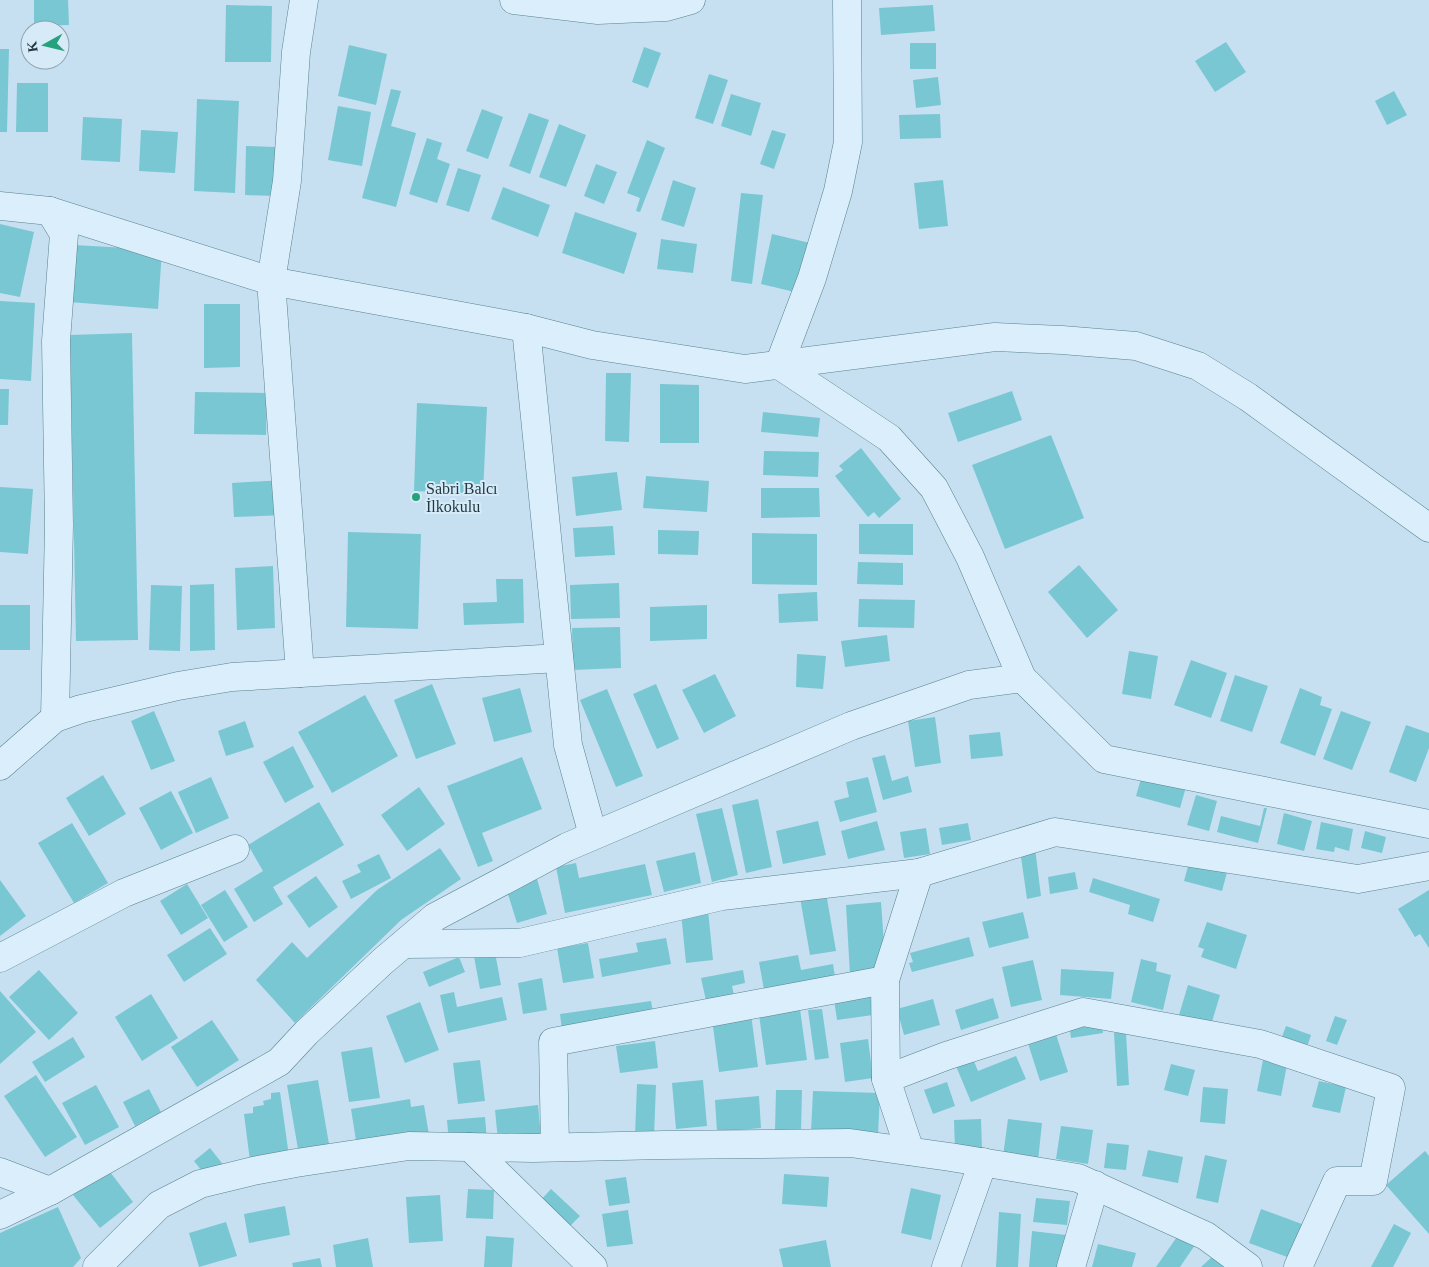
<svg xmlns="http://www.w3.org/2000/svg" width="1429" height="1267" font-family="'Times New Roman',serif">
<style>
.building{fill:#79c7d2}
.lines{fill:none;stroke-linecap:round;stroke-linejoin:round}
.minor-casing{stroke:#5a828f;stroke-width:29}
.tertiary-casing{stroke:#5a828f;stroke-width:29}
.minor{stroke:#daeefb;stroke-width:28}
.tertiary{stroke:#daeefb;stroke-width:28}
.poi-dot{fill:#25a27d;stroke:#d6eaf8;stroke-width:2}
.labels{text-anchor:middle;stroke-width:4;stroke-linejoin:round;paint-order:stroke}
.poi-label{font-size:16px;fill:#1f383e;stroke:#d6eaf8;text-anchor:start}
</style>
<rect width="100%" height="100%" fill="#c6e0f1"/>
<!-- building -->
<g class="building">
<polygon points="34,0 68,0 69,25 34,26"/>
<polygon points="226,5 272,6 271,62 225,62"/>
<polygon points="933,5 935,31 881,35 879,8"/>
<polygon points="1226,42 1246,72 1215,92 1195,61"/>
<rect x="910" y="43" width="26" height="26"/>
<polygon points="349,45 387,54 376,105 338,96"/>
<polygon points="644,47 661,53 648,88 632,82"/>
<polygon points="0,49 9,49 7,132 0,132"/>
<polygon points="709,74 728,80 713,124 695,118"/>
<polygon points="938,77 941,105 916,108 913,80"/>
<polygon points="17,83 48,83 48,132 16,132"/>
<polygon points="391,89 401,91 391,126 416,133 396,207 362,198"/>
<polygon points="1394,91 1407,115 1387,125 1375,101"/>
<polygon points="731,94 761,103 751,136 721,126"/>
<polygon points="197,99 239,101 235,193 194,191"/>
<polygon points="338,106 371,112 362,166 328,160"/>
<polygon points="482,109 503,117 488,159 466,151"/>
<polygon points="529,113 549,120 530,174 509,166"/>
<polygon points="940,114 941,138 900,139 899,115"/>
<polygon points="83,117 122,119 120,162 81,160"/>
<polygon points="559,124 586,135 566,187 539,177"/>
<polygon points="141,130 178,132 175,173 139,171"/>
<polygon points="772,130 786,134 774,169 760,164"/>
<polygon points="427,138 442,143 437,159 450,164 437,203 409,194"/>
<polygon points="647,140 665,148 640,212 636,211 640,198 627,193"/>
<polygon points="246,146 276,147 274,196 245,195"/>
<polygon points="596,164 617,172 604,204 584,196"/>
<polygon points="458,168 481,175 469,212 446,205"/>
<polygon points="673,180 696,188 684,227 661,220"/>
<polygon points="943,180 948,226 919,229 914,183"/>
<polygon points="503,187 550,205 538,237 491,219"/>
<polygon points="741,193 763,195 752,284 731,281"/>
<polygon points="575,212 637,233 624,274 562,253"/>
<polygon points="0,224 34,232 20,297 0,293"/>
<polygon points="772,234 810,243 799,293 761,284"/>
<polygon points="661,239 697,244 693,273 657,269"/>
<polygon points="74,245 162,250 158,309 69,302"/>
<polygon points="0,301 35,303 31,381 0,379"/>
<polygon points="204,304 240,304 240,367 204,368"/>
<polygon points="132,333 138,640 76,641 70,335"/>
<polygon points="606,373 631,373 629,442 605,441"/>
<polygon points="660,384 699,385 699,443 660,443"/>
<polygon points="0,389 9,389 8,425 0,425"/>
<polygon points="1012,391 1022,420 958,442 948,413"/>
<polygon points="195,392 267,393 266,435 194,434"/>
<polygon points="417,403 487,407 483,494 414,491"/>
<polygon points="763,412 820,418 818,437 761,432"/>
<polygon points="1051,435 1084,518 1005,549 972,465"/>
<polygon points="861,448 901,499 879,518 874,512 868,517 835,476 843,470 839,466"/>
<polygon points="764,451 819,452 818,477 763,475"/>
<polygon points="617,472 622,510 576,516 572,477"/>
<polygon points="646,476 709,481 707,512 643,508"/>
<polygon points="284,480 286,515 234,517 232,483"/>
<polygon points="0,487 33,489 28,554 0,552"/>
<polygon points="761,488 819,488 820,517 761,518"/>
<polygon points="859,524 913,524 913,555 859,554"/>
<polygon points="613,526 615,555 575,557 573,528"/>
<polygon points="658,530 699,531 698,555 658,554"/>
<polygon points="348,532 421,534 418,629 346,627"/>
<polygon points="752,533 817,534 817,585 752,584"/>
<polygon points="858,562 903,563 903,585 857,584"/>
<polygon points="1079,565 1118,610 1087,638 1048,592"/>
<polygon points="273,566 275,628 237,630 235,568"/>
<polygon points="496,579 523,579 524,623 464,625 463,603 497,602"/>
<polygon points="619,583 620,618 571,619 570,585"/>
<polygon points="214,584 215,650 190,651 190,585"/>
<polygon points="151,585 182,586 180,651 149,650"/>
<polygon points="817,592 818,621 779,623 778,594"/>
<polygon points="859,599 915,600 914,628 858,627"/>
<rect x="0" y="605" width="30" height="45"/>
<polygon points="707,605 707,639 650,641 650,607"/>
<polygon points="620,627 621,668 573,670 572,628"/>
<polygon points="887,635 890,661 845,667 841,641"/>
<polygon points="1129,651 1158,656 1151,699 1122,694"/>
<polygon points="797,654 826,656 823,689 796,687"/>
<polygon points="1191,660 1227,673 1211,718 1174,705"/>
<polygon points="715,674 736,716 704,733 682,690"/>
<polygon points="1235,675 1268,686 1252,732 1220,721"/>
<polygon points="432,684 456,744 416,759 394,700"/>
<polygon points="656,684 679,739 657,749 633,694"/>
<polygon points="520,688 532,732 494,742 482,698"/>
<polygon points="1300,688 1322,697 1320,705 1332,709 1315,756 1280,743"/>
<polygon points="607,689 643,776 616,787 580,700"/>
<polygon points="365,695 398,756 332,793 298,732"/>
<polygon points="154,711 175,761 151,770 131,721"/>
<polygon points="1341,711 1371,722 1352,770 1323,759"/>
<polygon points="935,717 941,763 915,767 908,721"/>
<polygon points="245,721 254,747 226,756 218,731"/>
<polygon points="1406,725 1429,733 1429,748 1416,782 1389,772"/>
<polygon points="1000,732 1003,756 971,759 969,735"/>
<polygon points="293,746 314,787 285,803 263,762"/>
<polygon points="885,755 892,781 908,776 912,792 883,800 872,758"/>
<polygon points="522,757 542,809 482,833 493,861 478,867 447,786"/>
<polygon points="1144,768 1188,780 1180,808 1136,796"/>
<polygon points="103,775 126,814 89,836 66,798"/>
<polygon points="211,777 229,818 196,833 178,792"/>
<polygon points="868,777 877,812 840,822 834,801 849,797 846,782"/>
<polygon points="419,787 445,824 407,851 381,815"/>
<polygon points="171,791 193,833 161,850 139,808"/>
<polygon points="1196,795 1217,801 1209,831 1187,825"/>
<polygon points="758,799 772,867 746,873 732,805"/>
<polygon points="319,802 344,845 273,887 283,904 254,922 234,889 263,871 248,845"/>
<polygon points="722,808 738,875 712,882 696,814"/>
<polygon points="1264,808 1267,808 1258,843 1217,832 1221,816 1260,826"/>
<polygon points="1284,813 1312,821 1304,851 1277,844"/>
<polygon points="818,821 826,855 783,864 776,831"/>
<polygon points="877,821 885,850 848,859 841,831"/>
<polygon points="1321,822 1353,829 1349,851 1335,847 1334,852 1316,849"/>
<polygon points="72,823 108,883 74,903 38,843"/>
<polygon points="968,823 971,840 942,845 939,828"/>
<polygon points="926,828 930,854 904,858 900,832"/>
<polygon points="1365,831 1386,837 1382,853 1361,848"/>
<polygon points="440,848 461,879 401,920 295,1023 256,980 292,942 307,958 377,890"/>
<polygon points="1035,848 1041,896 1027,899 1020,850"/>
<polygon points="695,852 701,883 664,892 656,861"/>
<polygon points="379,854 391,878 351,899 342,881 361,872 357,865"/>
<polygon points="1191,855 1229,865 1222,891 1184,881"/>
<polygon points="576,863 579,878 645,864 652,895 565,913 556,867"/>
<polygon points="1075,872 1078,889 1050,894 1048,877"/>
<polygon points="316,876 338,907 309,928 287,896"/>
<polygon points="1093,878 1160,899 1153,922 1128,914 1130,905 1089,892"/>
<polygon points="537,879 547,914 517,923 506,888"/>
<polygon points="0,880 26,916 0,936"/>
<polygon points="187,884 208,918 181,935 160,901"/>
<polygon points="825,887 836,951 810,955 799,892"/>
<polygon points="225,890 248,927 224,942 201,905"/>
<polygon points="1429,890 1429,948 1420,934 1415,937 1398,909"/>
<polygon points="881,902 885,957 880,973 850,975 846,905"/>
<polygon points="708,910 713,960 686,963 681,913"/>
<polygon points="1023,912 1029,938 989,948 982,922"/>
<polygon points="1207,922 1247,935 1236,969 1201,957 1204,949 1198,947"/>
<polygon points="210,928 227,954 184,982 167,955"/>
<polygon points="969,937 974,956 912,972 909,963 913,962 910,953"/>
<polygon points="666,938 671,964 602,977 599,959 638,952 636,943"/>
<polygon points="588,943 594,978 563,983 557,948"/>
<polygon points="494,947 501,985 480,989 473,951"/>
<polygon points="798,955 801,970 833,964 835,977 764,990 759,962"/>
<polygon points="459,957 465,972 429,987 423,972"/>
<polygon points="1141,959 1157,963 1156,971 1171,975 1163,1010 1131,1002"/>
<polygon points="1033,960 1042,1000 1011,1007 1002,967"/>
<polygon points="1061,969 1114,972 1111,999 1060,995"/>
<polygon points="39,970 78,1013 49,1040 9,997"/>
<polygon points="743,970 745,983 732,986 735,1000 707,1005 701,978"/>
<polygon points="542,978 547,1010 523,1014 518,983"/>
<polygon points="1188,985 1220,995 1211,1025 1179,1015"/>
<polygon points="869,988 873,1015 837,1020 833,993"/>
<polygon points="0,991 36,1032 0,1064"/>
<polygon points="454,992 457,1007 502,997 507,1020 448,1033 440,995"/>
<polygon points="151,994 178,1038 142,1061 115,1017"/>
<polygon points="993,998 999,1018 961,1030 955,1010"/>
<polygon points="933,999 940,1025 904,1035 897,1009"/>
<polygon points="651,1001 654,1018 562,1030 560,1014"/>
<polygon points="420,1002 439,1050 405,1063 386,1016"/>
<polygon points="800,1009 807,1060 766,1065 759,1015"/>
<polygon points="822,1009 829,1058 815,1060 808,1010"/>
<polygon points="751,1014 758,1067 719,1072 712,1019"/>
<polygon points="1335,1016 1347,1020 1337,1045 1326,1041"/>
<polygon points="1101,1019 1103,1033 1071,1038 1069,1024"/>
<polygon points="212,1020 239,1060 197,1087 171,1047"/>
<polygon points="1286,1026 1311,1035 1306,1050 1280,1042"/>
<polygon points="1054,1028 1068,1072 1040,1081 1026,1037"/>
<polygon points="1114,1033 1126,1033 1129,1085 1117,1086"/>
<polygon points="73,1037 85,1057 45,1082 32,1062"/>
<polygon points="868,1039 873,1078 845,1082 840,1043"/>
<polygon points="655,1041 658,1068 620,1073 616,1046"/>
<polygon points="372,1047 380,1098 349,1102 341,1052"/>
<polygon points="1016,1056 1026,1079 971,1102 956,1066 973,1059 978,1071"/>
<polygon points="480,1060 485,1101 458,1104 453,1063"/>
<polygon points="1263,1060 1287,1065 1281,1096 1257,1091"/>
<polygon points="1171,1064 1195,1070 1188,1096 1164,1090"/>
<polygon points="36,1075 77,1137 45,1157 4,1096"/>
<polygon points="318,1080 330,1150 299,1155 287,1085"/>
<polygon points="703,1080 707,1126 676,1129 672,1083"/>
<polygon points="1319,1081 1346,1087 1340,1113 1312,1107"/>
<polygon points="947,1082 955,1106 933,1114 924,1090"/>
<polygon points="637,1084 656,1085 654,1136 635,1135"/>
<polygon points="96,1085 119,1127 85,1145 62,1103"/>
<polygon points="1203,1087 1228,1089 1225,1124 1200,1122"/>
<polygon points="149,1089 161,1112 135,1126 123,1102"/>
<polygon points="776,1090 802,1090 801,1132 775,1131"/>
<polygon points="813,1091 880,1093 878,1135 811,1132"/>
<polygon points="280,1092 289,1156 250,1161 244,1114 253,1113 253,1107 264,1105 263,1101 271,1099 271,1093"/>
<polygon points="759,1096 761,1128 717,1132 715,1100"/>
<polygon points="410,1099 411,1107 424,1105 430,1141 358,1153 351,1109"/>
<polygon points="538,1105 541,1137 498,1141 495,1110"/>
<polygon points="485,1117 487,1141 449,1144 447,1120"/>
<polygon points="981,1119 982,1149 955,1150 954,1120"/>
<polygon points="1008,1119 1042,1123 1038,1161 1003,1156"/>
<polygon points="1061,1126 1093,1130 1088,1164 1056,1159"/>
<polygon points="1107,1143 1129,1145 1126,1170 1104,1168"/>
<polygon points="210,1148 225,1167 209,1180 194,1161"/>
<polygon points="1148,1150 1183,1157 1178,1183 1142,1176"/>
<polygon points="1425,1151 1429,1156 1429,1234 1386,1185"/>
<polygon points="1205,1155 1227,1160 1218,1203 1196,1198"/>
<polygon points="107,1168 133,1202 100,1228 73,1195"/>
<polygon points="784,1174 829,1177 827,1207 782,1204"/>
<polygon points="626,1177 630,1203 609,1206 605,1180"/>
<polygon points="911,1188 941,1195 931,1240 901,1233"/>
<polygon points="468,1189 494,1190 493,1219 466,1218"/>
<polygon points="551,1189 580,1216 568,1228 540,1201"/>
<polygon points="440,1195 443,1241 409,1243 406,1197"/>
<polygon points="1036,1198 1070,1201 1067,1225 1033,1222"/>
<polygon points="285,1206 290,1235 249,1243 244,1214"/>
<polygon points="58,1207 81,1258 73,1267 0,1267 0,1233"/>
<polygon points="1261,1209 1302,1224 1290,1258 1249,1243"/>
<polygon points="628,1210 633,1244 607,1247 602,1214"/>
<polygon points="999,1212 1021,1214 1018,1267 996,1267"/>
<polygon points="226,1222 237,1256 199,1267 189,1233"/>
<polygon points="1394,1224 1411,1233 1393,1267 1371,1267"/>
<polygon points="1032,1231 1066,1235 1063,1267 1029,1267"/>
<polygon points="1181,1231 1197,1242 1180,1267 1156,1267"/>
<polygon points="486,1236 514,1238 512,1267 484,1267"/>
<polygon points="368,1238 373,1267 336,1267 333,1245"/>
<polygon points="826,1240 831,1267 783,1267 779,1249"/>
<polygon points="1098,1244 1136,1253 1132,1267 1092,1267"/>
<polygon points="1214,1255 1224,1267 1201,1267"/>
<polygon points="320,1258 322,1267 293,1267 292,1263"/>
</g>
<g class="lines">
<defs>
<g id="minor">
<polyline points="514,0 598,10 666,7 691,0"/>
<polyline points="847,0 848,142 838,191 812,278 779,365 889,438 934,488 970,557 1022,678 1104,759 1429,824"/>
<polyline points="50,211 64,234 56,341 59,525 55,718"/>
<polyline points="526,328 568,745 593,835"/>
<polyline points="300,673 271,281 287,181 296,52 304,0"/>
<polyline points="0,766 55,718 81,709 178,686 232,677 559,658"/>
<polyline points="404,944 520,943 722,896 919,873"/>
<polyline points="0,958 124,893 235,849"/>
<polyline points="886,1079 946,1056 1083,1012 1260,1044 1391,1088 1373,1181 1337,1181 1298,1267"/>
<polyline points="470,1147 593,1267"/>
<polyline points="555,1147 553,1042 885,980"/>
<polyline points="910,1151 886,1079 885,980 919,873 1055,832 1358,879 1429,866"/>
<polyline points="0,1172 50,1191"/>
<polyline points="0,1215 50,1191 279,1062 306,1033 382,962 435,917 567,847 851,726 969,685 1022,678"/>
<polyline points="97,1267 159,1205 200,1184 253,1171 296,1163 409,1146 533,1148 664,1145 850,1143 950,1157 1078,1178 1206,1236 1248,1267"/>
<polyline points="946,1267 983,1162"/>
<polyline points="1071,1267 1095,1185"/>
</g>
<polyline id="tertiary" points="0,206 50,211 271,281 526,328 592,345 745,369 995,337 1062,340 1136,346 1198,366 1248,397 1429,528"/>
</defs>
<!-- minor casing -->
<use href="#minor" class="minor-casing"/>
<!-- tertiary casing -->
<use href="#tertiary" class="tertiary-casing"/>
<!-- minor -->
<use href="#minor" class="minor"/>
<!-- tertiary -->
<use href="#tertiary" class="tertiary"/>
</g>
<!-- markers -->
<circle class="poi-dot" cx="416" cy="497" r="5"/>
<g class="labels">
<!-- poi labels -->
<g class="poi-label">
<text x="426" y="494">Sabri Balcı<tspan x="426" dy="18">İlkokulu</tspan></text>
</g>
</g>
<!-- north arrow -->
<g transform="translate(45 45) rotate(262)"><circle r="24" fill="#d6eaf8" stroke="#8da3ae"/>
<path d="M0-4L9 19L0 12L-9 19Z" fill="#25a27d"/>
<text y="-8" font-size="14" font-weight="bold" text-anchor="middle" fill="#1f383e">K</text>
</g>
</svg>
